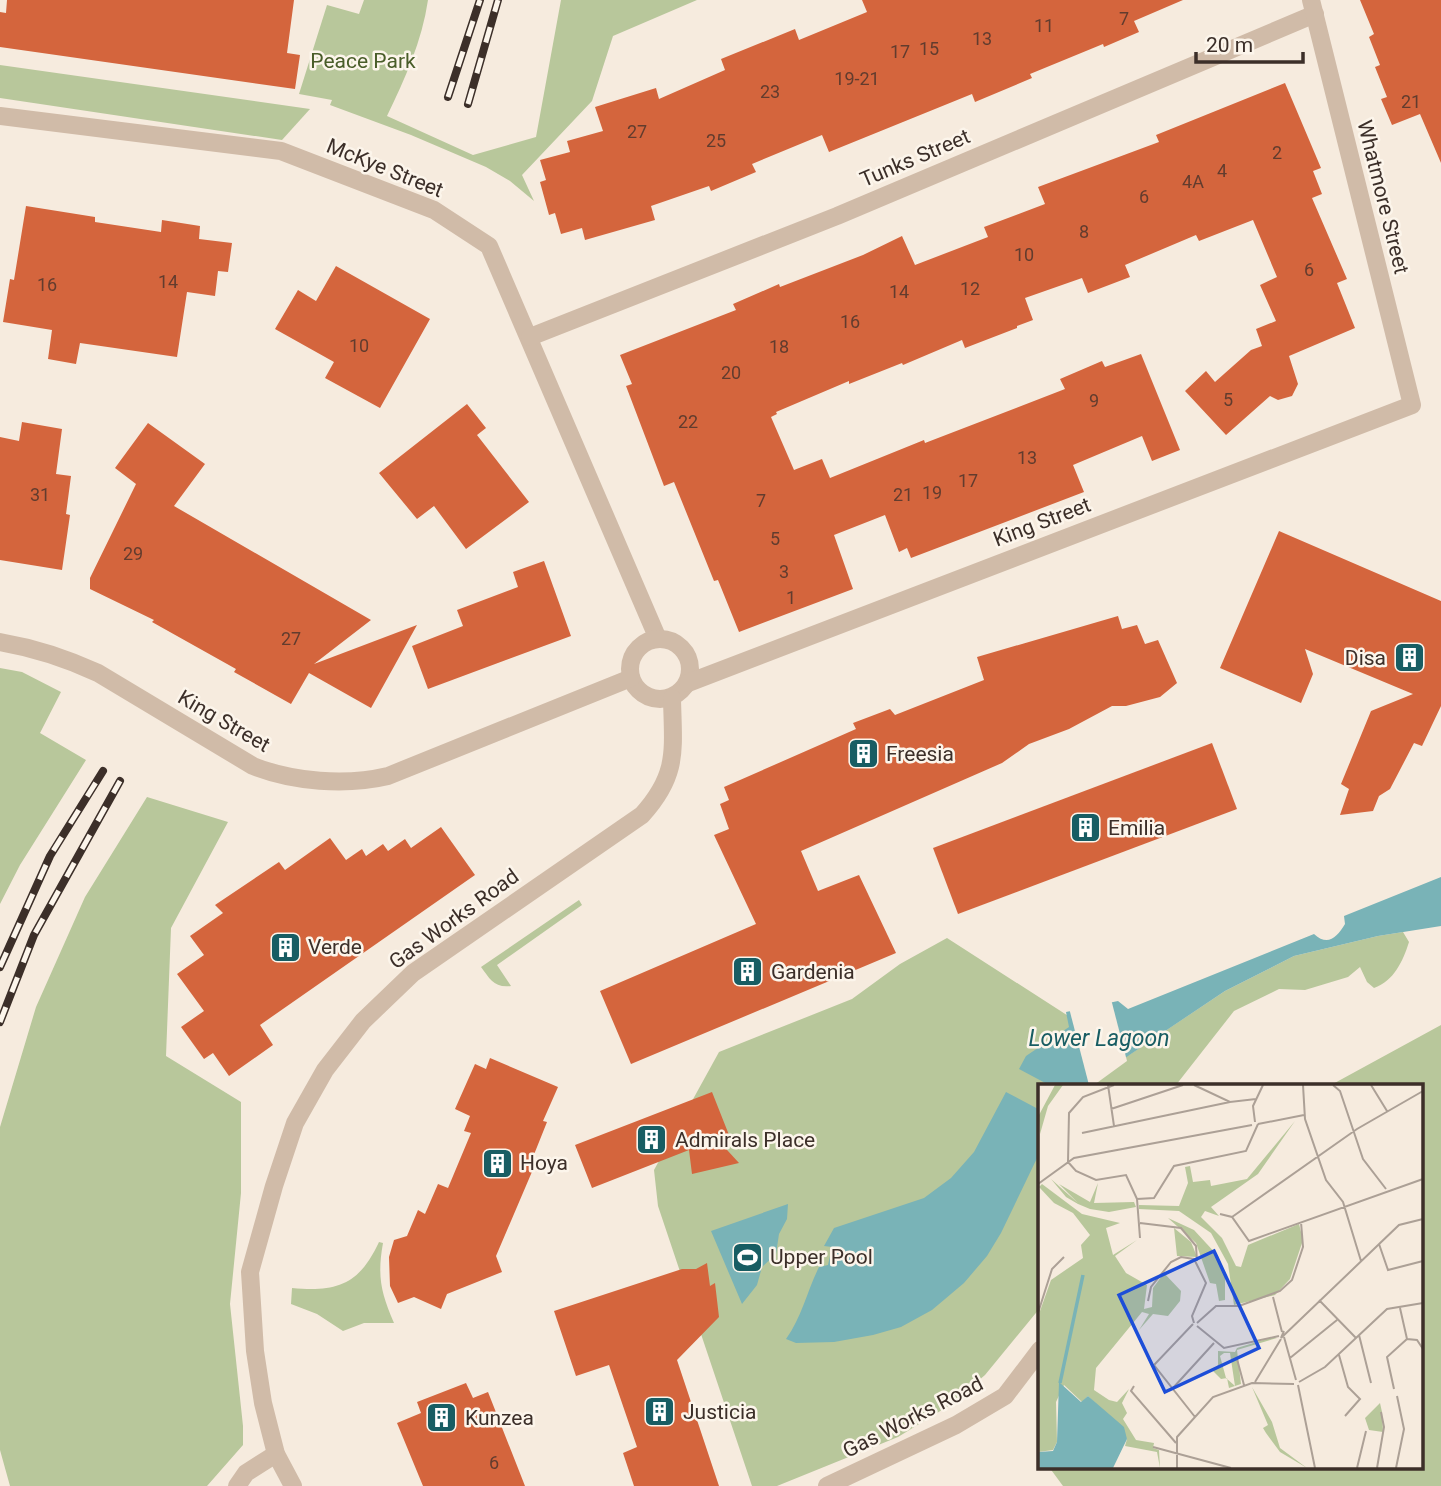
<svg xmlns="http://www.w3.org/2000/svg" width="1441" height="1486" font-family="Roboto,sans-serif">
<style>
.green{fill:#b8c79b}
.water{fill:#79b3b7}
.pier{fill:#f6ebde}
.building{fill:#d4653d}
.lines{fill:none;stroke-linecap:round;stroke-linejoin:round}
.minor{stroke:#d0bba8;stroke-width:18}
.rail-casing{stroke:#3c2f29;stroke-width:8}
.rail{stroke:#fcf5eb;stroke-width:5;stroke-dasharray:16;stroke-linecap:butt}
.labels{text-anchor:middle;stroke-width:5;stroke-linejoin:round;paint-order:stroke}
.number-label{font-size:18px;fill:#623c2e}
.park-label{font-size:21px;fill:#495d29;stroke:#fcf5eb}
.street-label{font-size:21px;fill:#3c2f29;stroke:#fcf5eb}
.poi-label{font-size:21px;fill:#3c2f29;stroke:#fcf5eb;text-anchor:start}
.water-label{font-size:23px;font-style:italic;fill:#185d63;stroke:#fcf5eb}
.inset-river{fill:none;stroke:#79b3b7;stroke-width:3.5}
.inset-road{fill:none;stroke:#aca096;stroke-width:2}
.view{fill:#1d4ed8;fill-opacity:0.15;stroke:#1d4ed8;stroke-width:3.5}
.inset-edge{fill:none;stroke:#3c2f29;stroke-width:3.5}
</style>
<rect width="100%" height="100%" fill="#f6ebde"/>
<!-- green -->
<g class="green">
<path d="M364,0h64c-6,41 -23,79 -41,116l86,39 63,-18 25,-137h136l-84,36 -21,65 -70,74 12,26 -24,-20 -24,-14 -75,-32 -81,-30 2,-5 -33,-6 28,-89 32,9z"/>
<polygon points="0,65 310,109 282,140 0,98"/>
<polygon points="0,668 22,672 61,692 40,733 86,760 20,865 0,904"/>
<polygon points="147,797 228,822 171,928 166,1056 241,1102 241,1193 230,1304 243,1426 243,1445 207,1486 10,1486 0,1450 0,1127 36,1007 85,897"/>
<path d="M579,900l3,5 -85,60 14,21c-17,2 -21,-7 -30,-19z"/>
<path d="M1403,932l6,10c-6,19 -15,39 -35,46l-7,-6 -7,-15 -12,10 -43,13 -26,-1 -45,22 -58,74h-136v223l-55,67 -35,30 -52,32 -121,49h-25l-94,-280 -4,-36 65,-118 133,-53 48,-35 47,-26 182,117 96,-64 69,-35 84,-20z"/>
<polygon points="1441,1025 1441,1486 1063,1486 1049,1467 1422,1467 1422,1085 1331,1085"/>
<path d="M379,1242l4,1c-6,33 -2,50 11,80h-30l-21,8 -26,-17 -26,-10 1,-16c45,4 67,-3 87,-46z"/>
</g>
<!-- water -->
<g class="water">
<path d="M1441,877v49l-63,10 -84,20 -69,35 -103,69 -33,25h-40l-30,-16 7,-13 43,-29 -3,-15 52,-11 10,8 186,-75c14,13 23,3 31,-10l-1,-8z"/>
<path d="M1006,1092l34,18v42l-39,81 -14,23 -23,27 -32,27 -31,17 -28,8 -39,7 -38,1 -10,-4c16,-22 21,-48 33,-72l9,-2 4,-18 -8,-1 10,-18 90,-30 27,-20 23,-26z"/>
<polygon points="788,1204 787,1219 779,1234 776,1254 762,1267 757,1285 742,1304 711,1231"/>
</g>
<!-- pier -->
<polygon class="pier" points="1111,999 1127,1061 1094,1085 1089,1085 1069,1008"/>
<!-- building -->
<g class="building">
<polygon points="7,0 294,0 287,53 300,55 295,89 0,47 0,12 6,13"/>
<polygon points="862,0 1183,0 1134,21 1139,32 1104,47 1103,44 1030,74 1032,78 975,102 972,94 829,152 822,135 752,164 756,172 711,191 709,186 651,206 655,220 585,240 582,228 561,234 555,213 549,215 540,182 546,180 540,160 570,152 567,141 603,131 595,107 656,88 659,99 725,70 721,59 795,29 799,40 867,12"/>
<polygon points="1360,0 1441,0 1441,163 1420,114 1392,125 1381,99 1387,97 1375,67 1380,65 1369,37 1374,34"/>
<polygon points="1285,83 1321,168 1313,171 1322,194 1312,198 1347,279 1337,283 1355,328 1289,356 1298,384 1292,396 1278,400 1270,396 1226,435 1185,391 1206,371 1215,382 1251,350 1262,346 1256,329 1276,321 1260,285 1277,277 1253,220 1199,241 1196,235 1125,265 1130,277 1088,293 1082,278 1025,298 1033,320 1017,326 1017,328 965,348 962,340 903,365 902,363 849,384 849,381 776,412 777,414 771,417 794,470 822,459 830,478 924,440 925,443 1065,389 1060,379 1102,361 1105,367 1141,354 1180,450 1152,461 1142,436 1073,465 1084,492 911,558 907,548 899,552 885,515 834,535 853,589 739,632 718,580 714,581 674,482 664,486 626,386 632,384 620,355 736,310 733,304 779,284 780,287 863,255 902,236 915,265 988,237 984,227 1045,204 1038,187 1159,142 1156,135"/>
<polygon points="26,206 95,217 95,222 161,232 162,220 200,226 199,239 232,243 228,272 218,271 215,296 187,292 177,357 80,343 76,364 48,359 52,330 3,322 10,279 14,280"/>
<polygon points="336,266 430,319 380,408 325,378 334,362 275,329 298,290 316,301"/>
<polygon points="467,404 486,428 477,435 529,502 466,549 434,506 417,519 379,473"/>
<polygon points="22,422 62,429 56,474 71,476 66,514 70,515 62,570 0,560 0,437 19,441"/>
<polygon points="148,423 205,464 174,506 371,620 314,664 417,625 371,708 309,673 291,704 234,672 236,669 152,622 154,620 90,589 90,578 136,484 115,468"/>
<polygon points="1279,531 1441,601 1441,706 1422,746 1414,743 1390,789 1379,796 1373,811 1340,815 1349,789 1341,784 1371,711 1413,694 1305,649 1313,674 1301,703 1220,668"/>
<polygon points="544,561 571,636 428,689 412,646 463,626 457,610 518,587 513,572"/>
<polygon points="1118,616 1122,629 1137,625 1145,644 1158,640 1177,683 1160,697 1126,706 1112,706 1069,729 1029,744 1002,763 801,851 818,891 859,875 896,953 631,1064 600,991 756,924 714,835 729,829 720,804 729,800 724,787 856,729 853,723 890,709 895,715 984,680 977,657"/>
<polygon points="1212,743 1237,809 958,914 933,848"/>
<polygon points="441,827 475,875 260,1025 273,1045 229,1076 213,1053 204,1059 181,1027 204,1011 177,974 204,955 190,936 223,913 215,905 279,862 285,870 330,838 346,860 362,849 366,856 383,844 388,851 405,839 411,848"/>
<polygon points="490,1058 558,1087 543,1121 547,1122 531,1162 537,1160 496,1256 502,1272 447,1294 441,1309 414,1297 398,1303 390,1286 389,1257 394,1240 407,1236 418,1210 425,1214 438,1184 448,1188 471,1133 464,1131 470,1116 455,1109 475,1064 486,1069"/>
<polygon points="712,1092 729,1135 717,1139 739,1163 692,1174 689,1150 592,1188 575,1145"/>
<polygon points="707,1263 710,1286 715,1283 719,1317 677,1360 719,1486 634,1486 623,1453 637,1447 609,1365 576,1376 554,1311 682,1269 696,1269"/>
<polygon points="466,1383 473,1398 488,1392 525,1486 423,1486 397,1423 421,1413 417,1402"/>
</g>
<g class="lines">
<!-- minor -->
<g class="minor">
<polyline points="0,116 281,151 434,210 489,246 658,639"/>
<polyline points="530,337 837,216 1315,14"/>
<circle cx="660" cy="669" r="30"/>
<path d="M0,642c35,6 66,16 98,31l155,93c40,16 93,20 135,10l243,-98"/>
<polyline points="688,683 1412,405 1311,0"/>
<polyline points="237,1486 246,1473 276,1454"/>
<path d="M293,1486l-17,-32 -13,-51 -8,-52 -5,-79 24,-86 21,-63 30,-53 38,-49 50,-48 229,-158c37,-41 31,-65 30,-117"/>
<polyline points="827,1486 956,1425 1005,1396 1040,1350"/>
</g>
<defs>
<g id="rail">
<polyline points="448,97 480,0"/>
<polyline points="468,104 498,0"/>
<polyline points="0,967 50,856 103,771"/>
<polyline points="0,1022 34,935 120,781"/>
</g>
</defs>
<!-- rail casing -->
<use href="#rail" class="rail-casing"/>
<!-- rail -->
<use href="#rail" class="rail"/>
</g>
<!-- icons -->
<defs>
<symbol id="building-square" viewBox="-11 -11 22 22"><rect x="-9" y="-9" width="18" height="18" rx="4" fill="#185d63" stroke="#fcf5eb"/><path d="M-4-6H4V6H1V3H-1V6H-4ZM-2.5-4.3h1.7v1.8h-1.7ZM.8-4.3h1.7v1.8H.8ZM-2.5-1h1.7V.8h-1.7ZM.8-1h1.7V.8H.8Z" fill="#fff"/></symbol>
<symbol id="stadium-square" viewBox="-11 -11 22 22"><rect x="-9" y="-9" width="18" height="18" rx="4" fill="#185d63" stroke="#fcf5eb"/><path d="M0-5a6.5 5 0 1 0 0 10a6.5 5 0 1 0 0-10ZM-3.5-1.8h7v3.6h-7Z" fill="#fff"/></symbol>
</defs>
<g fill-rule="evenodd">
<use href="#building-square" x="1392" y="640" width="35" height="35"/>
<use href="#building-square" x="846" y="736" width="35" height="35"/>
<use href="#building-square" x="1068" y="810" width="35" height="35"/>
<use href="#building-square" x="268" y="930" width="35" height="35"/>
<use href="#building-square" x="730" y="954" width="35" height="35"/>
<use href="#building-square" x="634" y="1122" width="35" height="35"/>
<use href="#building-square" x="480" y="1146" width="35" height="35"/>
<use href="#stadium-square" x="730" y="1240" width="35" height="35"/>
<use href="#building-square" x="642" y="1394" width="35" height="35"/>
<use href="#building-square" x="424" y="1400" width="35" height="35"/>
</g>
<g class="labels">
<!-- number labels -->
<g class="number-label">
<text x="1124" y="25">7</text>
<text x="1044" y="32">11</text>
<text x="982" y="45">13</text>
<text x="929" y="55">15</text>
<text x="900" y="58">17</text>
<text x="857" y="85">19-21</text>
<text x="770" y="98">23</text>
<text x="1411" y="108">21</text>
<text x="637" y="138">27</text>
<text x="716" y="147">25</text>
<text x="1277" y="159">2</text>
<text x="1222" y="177">4</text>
<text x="1193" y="188">4A</text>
<text x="1144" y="203">6</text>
<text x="1084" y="238">8</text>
<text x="1024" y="261">10</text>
<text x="1309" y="276">6</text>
<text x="168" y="288">14</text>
<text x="47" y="291">16</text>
<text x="970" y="295">12</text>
<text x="899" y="298">14</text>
<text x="850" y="328">16</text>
<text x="359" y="352">10</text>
<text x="779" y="353">18</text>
<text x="731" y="379">20</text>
<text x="1228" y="406">5</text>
<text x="1094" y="407">9</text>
<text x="688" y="428">22</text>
<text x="1027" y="464">13</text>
<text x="968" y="487">17</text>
<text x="932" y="499">19</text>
<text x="40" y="501">31</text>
<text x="903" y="501">21</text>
<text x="761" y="507">7</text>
<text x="775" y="545">5</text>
<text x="133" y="560">29</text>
<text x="784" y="578">3</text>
<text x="791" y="604">1</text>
<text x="291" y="645">27</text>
<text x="494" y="1469">6</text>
</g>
<!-- park labels -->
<g class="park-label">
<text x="363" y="68">Peace Park</text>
</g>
<!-- street labels -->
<g class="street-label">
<text transform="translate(915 158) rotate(-23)" y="7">Tunks Street</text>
<text transform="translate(385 168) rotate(22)" y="7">McKye Street</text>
<text transform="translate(1383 197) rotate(76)" y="7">Whatmore Street</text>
<text transform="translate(1042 522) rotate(-21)" y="7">King Street</text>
<text transform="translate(224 721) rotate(30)" y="7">King Street</text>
<text transform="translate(454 919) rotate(-36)" y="7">Gas Works Road</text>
<text transform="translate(913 1417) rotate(-27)" y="7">Gas Works Road</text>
</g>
<!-- poi labels -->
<g class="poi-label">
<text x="1386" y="665" text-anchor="end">Disa</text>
<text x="886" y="761">Freesia</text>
<text x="1108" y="835">Emilia</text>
<text x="308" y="954">Verde</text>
<text x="771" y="979">Gardenia</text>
<text x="675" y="1147">Admirals Place</text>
<text x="520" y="1170">Hoya</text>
<text x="770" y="1264">Upper Pool</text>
<text x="683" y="1419">Justicia</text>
<text x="465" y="1425">Kunzea</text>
</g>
<!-- water labels -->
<g class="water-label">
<text x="1099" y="1046">Lower Lagoon</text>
</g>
</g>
<!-- overview -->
<g transform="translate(1038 1084)">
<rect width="385" height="385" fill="#f6ebde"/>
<path d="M17,1h8l-15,21 -8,28 -1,-19zM257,37l-37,53 -47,33 8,9 -14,-5 -4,6 21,21 14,28 5,1 7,-22 51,-21 4,16 -13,39 -15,16 -41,10 -6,-41 -17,-31 -32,-22 -40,-2v-4l40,1 9,-23 -3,-16 5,-1 3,16 17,-2 1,6 36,-7zM13,95l27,24 -19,-19 31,18 8,-19 -4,20 40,-1 2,5 -27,5 -19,-3 -12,-5 -12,-7zM4,100l40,30 38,9 -14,5 7,27 24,-15 -22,16 11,17 21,12 -3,24 8,-2 1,-19 11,-15 17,18 -1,10 -12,15 -15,-2 -14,16 10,-16 -7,-2 -46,56 -2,22 15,10 8,2 12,-13 -7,14 5,10 -4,6 13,21 18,3 -1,5 6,2 1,18 -3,-16 -32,-6 2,-7 -18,-23 -21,-20 -6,6 -18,-17 -8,17 1,40 -4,8 -15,2 2,-141 11,-31 32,-22 -2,-13 9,-10 -17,-22 -19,-10 -15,-16zM130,134l26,12 24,26 7,18v26l-6,1 -3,-17 -6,-1 -14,-40zM136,144l17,14 6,15 -20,-1zM235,253l4,1 -40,12 4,34 -12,4 -2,-10 -6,1 -8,-8 5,-6v-14l17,1 2,-4zM186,269h6l5,33 -9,-8 -6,-22zM214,303l20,35 8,26 27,20 -27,-16 -14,-19 -3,-5 5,-3zM342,319l2,9 1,20 -14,-2 -4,-12z" fill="#b8c79b" fill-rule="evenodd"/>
<path d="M21,298l22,20 7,-6 36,31 3,12 -14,29h-75v-16l15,-1 4,-9z" fill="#79b3b7"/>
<path class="inset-river" d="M22,299l23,-108"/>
<path class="inset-road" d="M70,1l6,41M156,1l36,17 26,-3M265,1l2,34 21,61 17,22 18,59M295,1l7,6 23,68 23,30M333,1l16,26M73,25l72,-24M217,38l-2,-16 10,-21M220,40l46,-9M44,49l148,-31M30,78l1,-49 14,-16 31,-12M30,78l8,9 20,9 30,-5 11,24M0,100l36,-26 178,-33M99,115l17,-1 20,-32 72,-15 12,-27M99,115l3,39M182,130l12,3 17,24 174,-62M194,133l125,-88 66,-38M102,139l41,5 15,18 1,15M341,160l9,26 35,-9M235,213l9,35M281,216l37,38M110,217l3,-14 20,-25 10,-5 13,2 12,24 -14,33 2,7M362,224l7,31 10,1 6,9M0,229l14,-44 12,-12M159,239l19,-17h23l41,-15 12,-11 11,-33 -2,-25M155,240l-39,41 41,52M159,242l27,22 55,-12M246,247l-3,7 118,-113 24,-6M321,251l12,48M246,253l12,43M301,271l9,32 12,12 -15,17M252,274l47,-38M199,275l7,26M217,298l26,-43M261,298l26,-15 62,-58 36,-6M260,301l17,83M96,302l-3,5 45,52M135,304l41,-45M356,305l-7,-32 20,-18M115,363l78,21M139,384v-31l36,-40 39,-14 42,1M319,384l9,-37M339,384l7,-41 -3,-15M358,384l8,-39 -7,-33"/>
<path class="view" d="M176,167l45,97 -94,44 -46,-97z"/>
<rect width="385" height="385" class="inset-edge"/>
</g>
<!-- scale -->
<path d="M1196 52v10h107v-10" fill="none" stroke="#3c2f29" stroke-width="3.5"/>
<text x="1206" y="52" font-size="21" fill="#3c2f29" stroke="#fcf5eb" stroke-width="5" paint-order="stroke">20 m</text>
</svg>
